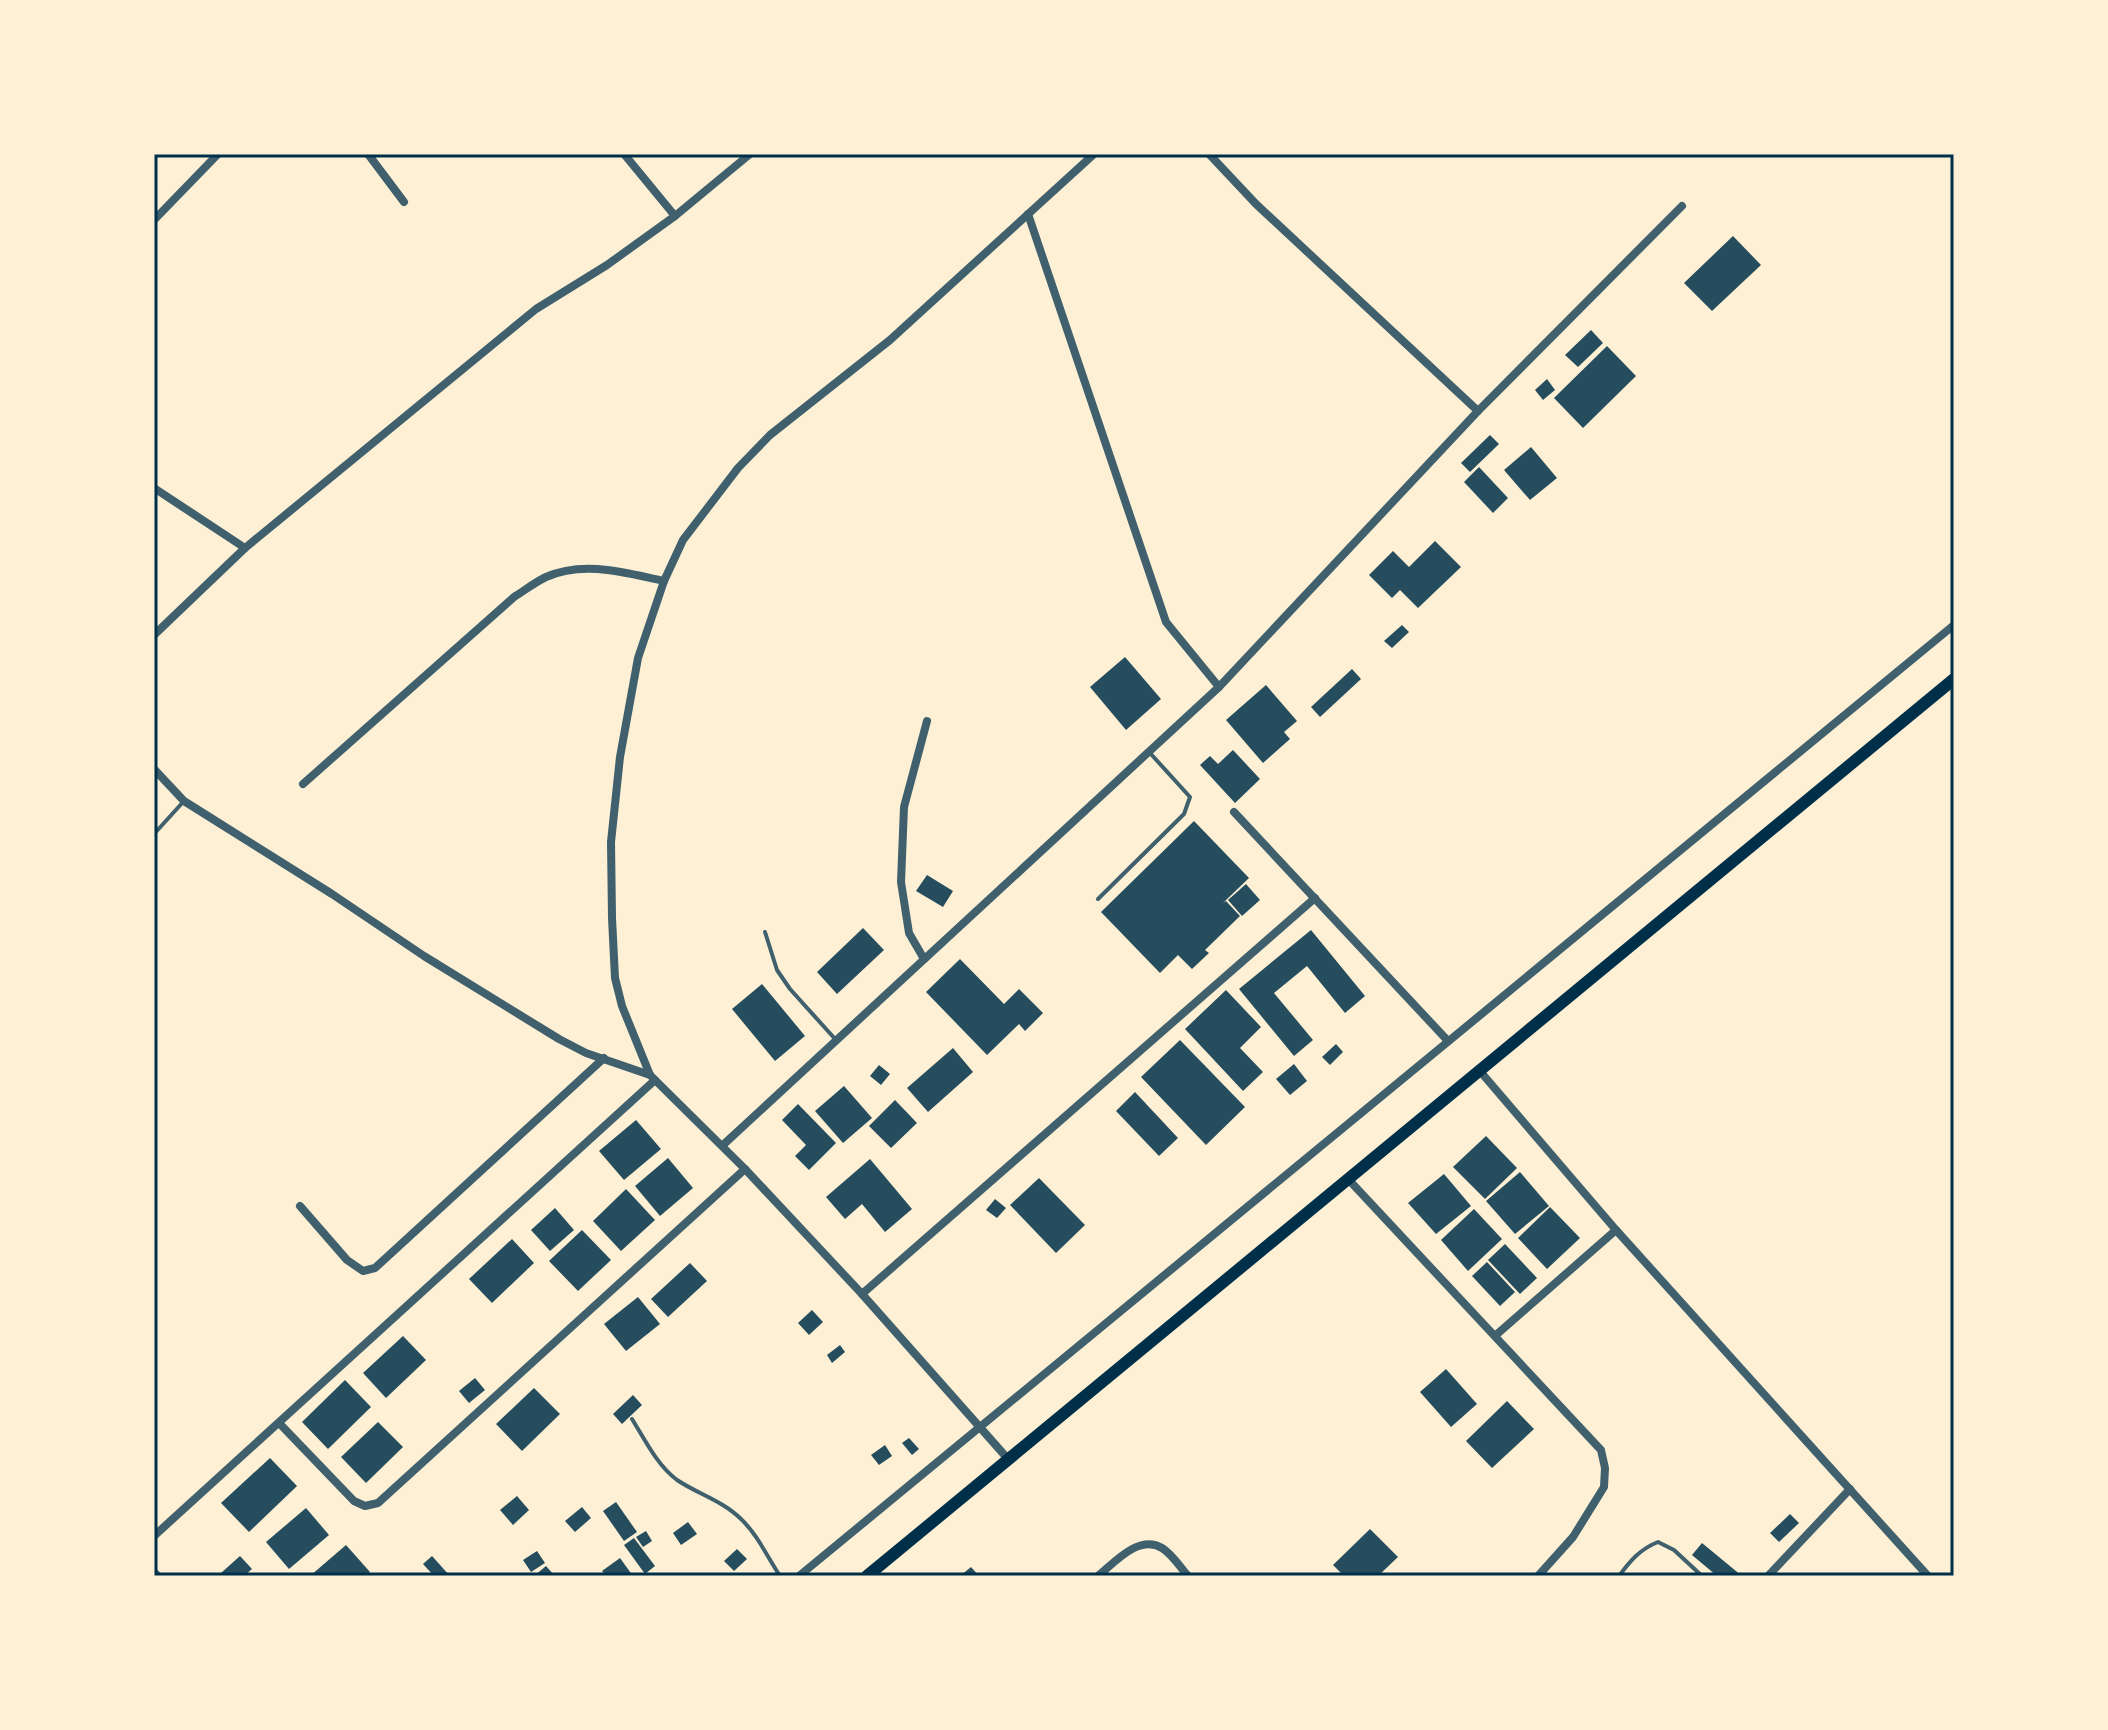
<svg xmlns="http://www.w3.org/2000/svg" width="2108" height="1730" font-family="Jost,sans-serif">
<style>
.building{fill:#264d5e}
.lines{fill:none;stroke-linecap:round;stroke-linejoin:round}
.service{stroke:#3f606c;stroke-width:4}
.minor{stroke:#3f606c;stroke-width:8}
.secondary{stroke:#003049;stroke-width:12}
.neatline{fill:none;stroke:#003049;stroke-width:3}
</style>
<rect width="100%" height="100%" fill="#fdf0d5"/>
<!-- building -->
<g class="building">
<polygon points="1733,236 1761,265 1712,311 1684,283"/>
<polygon points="1591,330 1603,343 1578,367 1565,355"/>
<polygon points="1607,346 1636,376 1583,428 1554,398"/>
<polygon points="1547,379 1555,390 1543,400 1535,390"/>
<polygon points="1490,435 1499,444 1470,472 1461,463"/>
<polygon points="1531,447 1557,478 1530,500 1504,470"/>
<polygon points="1479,467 1508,498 1493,513 1464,482"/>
<polygon points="1435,541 1461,567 1418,608 1400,590 1392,598 1369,575 1393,551 1409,567"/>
<polygon points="1402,625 1409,632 1392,648 1384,641"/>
<polygon points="1125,657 1161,699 1126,730 1090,687"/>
<polygon points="1352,669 1361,679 1320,717 1311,707"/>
<polygon points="1266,685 1297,721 1284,732 1290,739 1263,763 1226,720"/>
<polygon points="1233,750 1260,779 1235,803 1200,765 1210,756 1218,764"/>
<polygon points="1194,821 1249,878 1223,903 1226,901 1240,916 1205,950 1209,953 1192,969 1178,955 1160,973 1101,912"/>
<polygon points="927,875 953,891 943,907 916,891"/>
<polygon points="1246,884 1260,900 1242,916 1228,900"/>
<polygon points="863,928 884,950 837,994 817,972"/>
<polygon points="1311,930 1365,996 1345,1013 1307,966 1274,993 1313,1040 1294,1056 1239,989"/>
<polygon points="960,959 1004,1004 1019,989 1043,1013 1025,1031 1019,1024 987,1055 926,992"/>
<polygon points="762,984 805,1036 775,1061 732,1009"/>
<polygon points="1226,990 1261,1027 1240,1048 1263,1072 1243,1091 1185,1029"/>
<polygon points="1180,1040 1245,1107 1206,1145 1141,1077"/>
<polygon points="1336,1044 1343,1052 1330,1065 1322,1057"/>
<polygon points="953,1048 973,1072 928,1112 907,1088"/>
<polygon points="1294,1064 1307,1081 1290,1095 1276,1079"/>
<polygon points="879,1065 890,1074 881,1085 870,1076"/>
<polygon points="844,1086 872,1118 843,1143 815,1111"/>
<polygon points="1135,1092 1178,1138 1159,1156 1116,1111"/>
<polygon points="895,1100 917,1123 891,1148 869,1126"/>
<polygon points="798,1104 836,1143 809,1170 795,1156 806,1145 782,1120"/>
<polygon points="636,1120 661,1149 624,1180 599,1151"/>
<polygon points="1486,1136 1517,1168 1485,1199 1453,1167"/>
<polygon points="668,1158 693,1188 660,1216 635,1186"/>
<polygon points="870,1159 912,1209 885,1232 862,1204 845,1219 826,1197"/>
<polygon points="1520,1172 1549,1206 1515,1234 1486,1201"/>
<polygon points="1444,1174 1471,1206 1436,1234 1408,1203"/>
<polygon points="1039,1178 1085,1225 1056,1253 1010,1205"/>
<polygon points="626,1189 655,1220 621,1251 593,1221"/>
<polygon points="995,1199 1006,1208 997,1218 986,1210"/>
<polygon points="1550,1207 1580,1238 1547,1269 1518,1238"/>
<polygon points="555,1208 574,1230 550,1251 531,1230"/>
<polygon points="1474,1209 1502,1239 1468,1271 1441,1240"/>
<polygon points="582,1230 611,1260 578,1291 549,1261"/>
<polygon points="512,1239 534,1263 492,1303 469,1279"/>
<polygon points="1505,1244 1537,1278 1520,1294 1488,1260"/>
<polygon points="1487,1262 1515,1292 1500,1306 1472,1276"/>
<polygon points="690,1263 707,1281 668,1317 651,1299"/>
<polygon points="638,1297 660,1324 626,1351 604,1324"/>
<polygon points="812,1310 823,1322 809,1335 798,1323"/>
<polygon points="403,1336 426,1360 386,1398 363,1373"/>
<polygon points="840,1345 845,1352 832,1363 827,1355"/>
<polygon points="1446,1369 1477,1404 1451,1427 1420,1392"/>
<polygon points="475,1378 485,1390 469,1403 459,1391"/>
<polygon points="345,1380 371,1407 328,1449 302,1422"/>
<polygon points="534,1388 560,1414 522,1451 496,1424"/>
<polygon points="633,1395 642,1405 622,1424 613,1414"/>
<polygon points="1507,1401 1534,1429 1492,1468 1466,1441"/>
<polygon points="378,1422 403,1447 366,1483 341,1457"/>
<polygon points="909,1438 919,1449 912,1455 902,1443"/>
<polygon points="885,1445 892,1456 879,1465 871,1455"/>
<polygon points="270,1458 297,1486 249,1532 221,1503"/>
<polygon points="517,1496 529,1510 513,1525 500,1510"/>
<polygon points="616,1502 637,1532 624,1541 603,1511"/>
<polygon points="582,1507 591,1518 575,1532 565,1521"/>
<polygon points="306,1508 329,1535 289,1569 266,1542"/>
<polygon points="1790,1514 1799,1523 1779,1542 1770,1533"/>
<polygon points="688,1522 697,1534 681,1545 673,1533"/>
<polygon points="1370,1529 1398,1557 1378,1576 1344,1576 1333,1565"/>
<polygon points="646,1531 652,1541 643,1547 636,1537"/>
<polygon points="634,1538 655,1566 645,1574 624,1545"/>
<polygon points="1702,1543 1742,1576 1717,1576 1692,1555"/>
<polygon points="346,1545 370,1572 365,1576 310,1576"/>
<polygon points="737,1549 747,1559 734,1571 724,1561"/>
<polygon points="537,1551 545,1563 531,1572 523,1560"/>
<polygon points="240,1556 252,1569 244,1576 224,1576 221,1573"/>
<polygon points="432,1556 450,1576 434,1576 423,1564"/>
<polygon points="620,1558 633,1576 606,1576 602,1571"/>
<polygon points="546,1566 555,1576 534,1576"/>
<polygon points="971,1567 979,1576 960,1576"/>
</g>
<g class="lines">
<!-- service -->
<g class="service">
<polyline points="154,834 184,801"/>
<polyline points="1098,899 1184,814 1190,797 1150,753"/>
<polyline points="765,932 777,970 790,989 836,1040"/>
<path d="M632,1419c13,21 25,46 45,61 21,14 46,21 64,39 16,15 27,39 39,57"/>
<path d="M1619,1576c11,-15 21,-27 39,-34l16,8 28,26"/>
</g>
<!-- minor -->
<g class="minor">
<polyline points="368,154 404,202"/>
<polyline points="624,154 675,216"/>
<polyline points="1209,154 1256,204 1478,411"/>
<polyline points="1028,214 1166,622 1219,687"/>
<polyline points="154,220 218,154"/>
<polyline points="154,488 245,548"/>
<polyline points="154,635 245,548 536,309 607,265 675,216 750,154"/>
<polyline points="154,769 184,801 332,894 424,956 559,1039 586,1053 650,1075"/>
<path d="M303,784l211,-187c10,-6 21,-15 32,-20 38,-17 80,-4 118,4"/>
<polyline points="1234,812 1448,1041"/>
<polyline points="924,959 909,933 901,882 904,807 927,721"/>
<polyline points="1479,1070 1616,1230 1928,1576"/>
<polyline points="723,1145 1219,687 1478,411 1682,206"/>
<polyline points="1348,1179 1601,1450 1605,1468 1604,1487 1573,1537 1538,1576"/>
<polyline points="300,1206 347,1260 363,1271 375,1268 604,1058"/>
<polyline points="862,1294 1315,898"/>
<polyline points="1496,1335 1616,1230"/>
<polyline points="280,1424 354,1501 365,1506 378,1503 745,1169"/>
<polyline points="1008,1459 862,1294 745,1169 650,1075 622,1006 615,978 612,918 611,842 620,757 638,658 664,581 683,540 738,468 770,435 890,340 1094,154"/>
<polyline points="154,1536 655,1080"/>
<polyline points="154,1572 158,1576"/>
<polyline points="799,1576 1954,625"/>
<path d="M1098,1576c17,-14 41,-42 64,-28 10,6 18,19 26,28"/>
<polyline points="1768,1576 1850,1489"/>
</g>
<!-- secondary -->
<polyline class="secondary" points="867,1576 1954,679"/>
</g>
<!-- border -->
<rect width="2108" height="1730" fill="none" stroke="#fdf0d5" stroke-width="312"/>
<rect x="156" y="156" width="1796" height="1418" class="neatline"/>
</svg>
